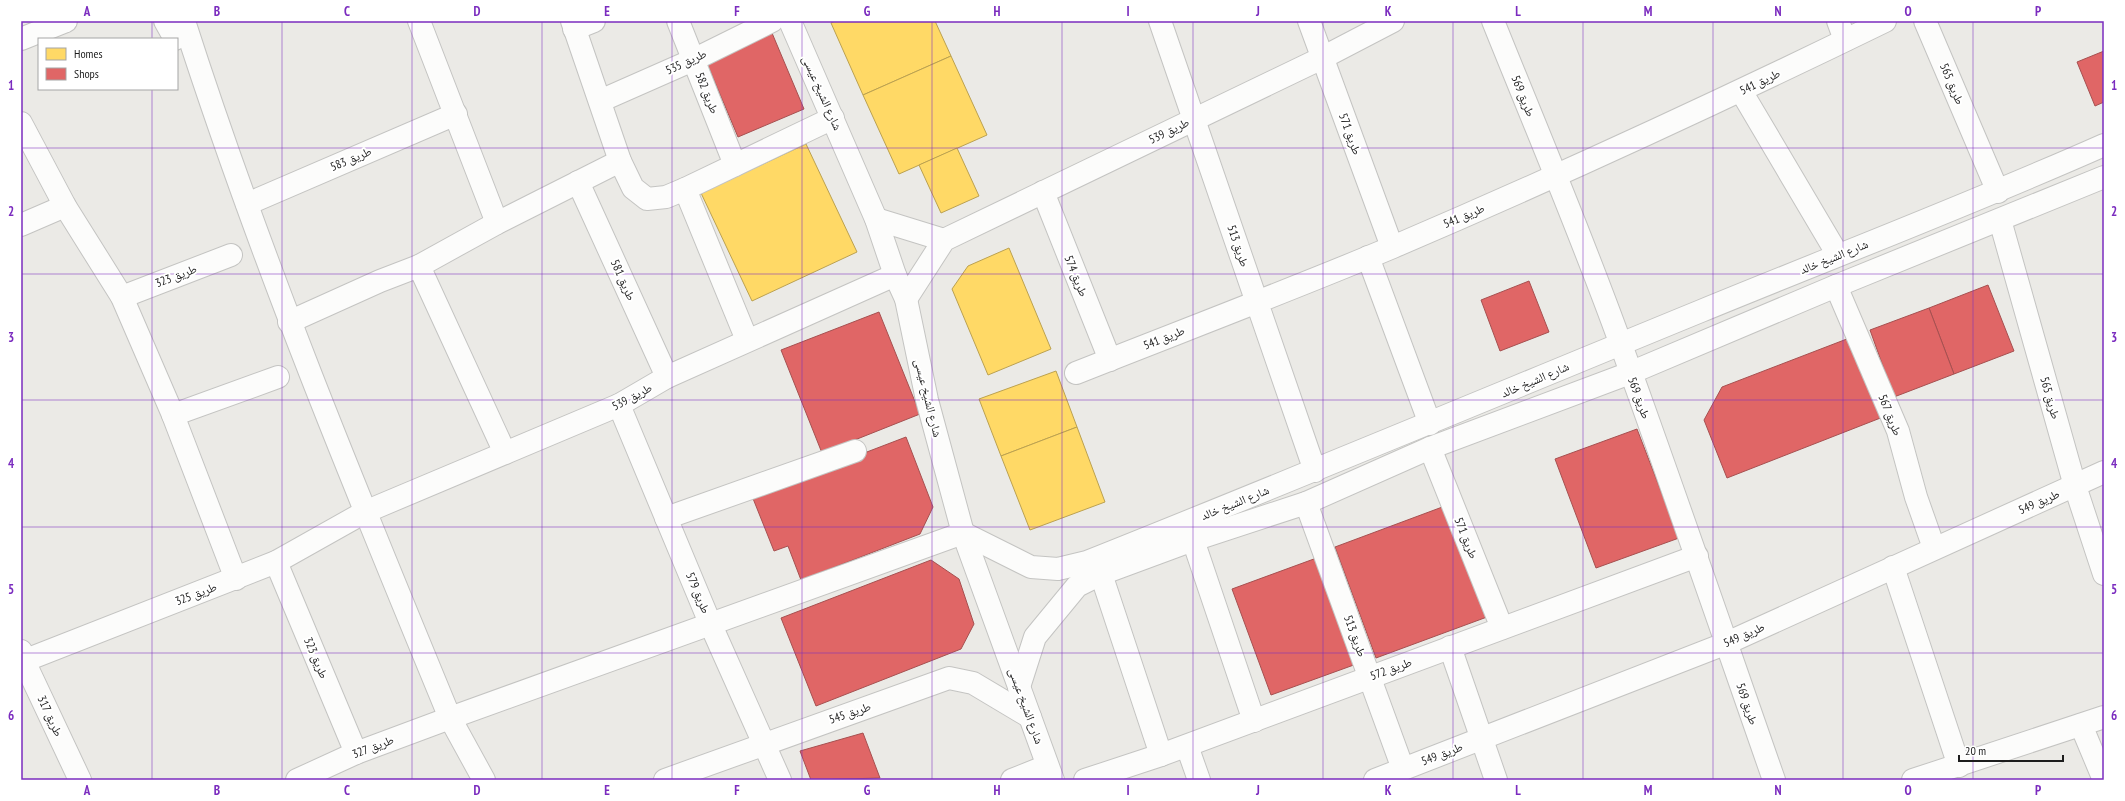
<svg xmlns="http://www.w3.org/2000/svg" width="2125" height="801" font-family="'PT Sans Narrow','Noto Naskh Arabic',sans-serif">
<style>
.homes{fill:#ffd966;stroke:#bba150}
.shops{fill:#e06666;stroke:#a65050}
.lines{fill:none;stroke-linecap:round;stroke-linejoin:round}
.minor-casing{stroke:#c4c4c2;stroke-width:24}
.minor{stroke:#fcfcfb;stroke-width:22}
.grid{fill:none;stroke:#7b2cbf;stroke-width:1;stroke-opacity:0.55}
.labels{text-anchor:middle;stroke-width:4;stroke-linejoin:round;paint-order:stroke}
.street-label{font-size:12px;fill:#1d1d1d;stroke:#fff}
.neatline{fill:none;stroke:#7b2cbf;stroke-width:1.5}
.grid-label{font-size:13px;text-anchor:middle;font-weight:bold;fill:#7b2cbf}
</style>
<rect width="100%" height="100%" fill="#ebeae6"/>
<!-- homes -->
<g class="homes">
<polygon points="835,21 935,21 951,56 863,95 831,23"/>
<polygon points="951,56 987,135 899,174 863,95"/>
<polygon points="806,144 857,252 752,301 701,193"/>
<polygon points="957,148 979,196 941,213 919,165"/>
<polygon points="1009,248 1051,349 988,375 952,289 968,266"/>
<polygon points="1056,371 1077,427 1001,456 979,399"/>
<polygon points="1077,427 1105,502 1030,530 1001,456"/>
</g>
<!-- shops -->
<g class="shops">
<polygon points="772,33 804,109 738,137 706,61"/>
<polygon points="2104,51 2104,102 2095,106 2077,62"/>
<polygon points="1529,281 1549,332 1500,351 1481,300"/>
<polygon points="1988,285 2014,351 1954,374 1929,308"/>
<polygon points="1929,308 1954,374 1894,397 1870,330"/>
<polygon points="879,312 920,414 822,453 781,350"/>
<polygon points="1852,337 1883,417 1727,478 1704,420 1722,387"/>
<polygon points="1637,429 1679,538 1596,568 1555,459"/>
<polygon points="906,437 933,507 920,534 801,580 788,546 774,551 752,496"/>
<polygon points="1445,506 1487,617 1376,658 1335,547"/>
<polygon points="1322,556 1362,662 1271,695 1232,589"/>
<polygon points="931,560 959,579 974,624 961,649 816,706 781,618"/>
<polygon points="863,733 880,778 811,780 800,751"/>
</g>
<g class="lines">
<defs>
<g id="minor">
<polyline points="165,21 175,39"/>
<path d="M184,21c76,237 171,467 266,697l34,62"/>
<polyline points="419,21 497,223"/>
<polyline points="572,21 620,161 633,188 647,199 666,197 685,189 833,118"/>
<polyline points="678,21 735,165"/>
<polyline points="790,21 876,219 895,275 906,299 927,400 963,533 1053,780"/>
<polyline points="1160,21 1315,471"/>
<polyline points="1309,21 1392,247"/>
<path d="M1493,21c43,107 88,213 127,321 53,146 103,292 154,438"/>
<polyline points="1838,21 1845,40"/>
<polyline points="1925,21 1998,192"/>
<polyline points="574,29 594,21"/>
<polyline points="21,39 66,21"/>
<polyline points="1741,91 1838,255"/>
<polyline points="600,101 693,60 772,21"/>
<polyline points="21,123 65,206 122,297 173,415 236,579"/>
<polyline points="578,182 667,377"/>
<polyline points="685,189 747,340"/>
<polyline points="1043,192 1110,360"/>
<polyline points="247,204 456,114"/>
<polyline points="876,219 944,240"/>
<polyline points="2000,220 2075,486 2104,574"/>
<polyline points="21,225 65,206"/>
<polyline points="1368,257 1430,424"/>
<polyline points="419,266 505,453"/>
<polyline points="1836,286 1898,431 1916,497 1934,548"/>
<polyline points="122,297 231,255"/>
<polyline points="906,299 944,240 1322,58 1393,21"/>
<polyline points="289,322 380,281 419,266 497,223 620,161"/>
<path d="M1076,373c106,-42 212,-82 317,-126 166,-71 330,-147 492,-226"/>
<polyline points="619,405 710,623 780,780"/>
<polyline points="173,415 278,377"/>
<polyline points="1430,448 1502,628"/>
<polyline points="1306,503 1403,769"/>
<polyline points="666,518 855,451"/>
<path d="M963,533l68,34 27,2 29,-7c206,-82 409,-167 614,-251 134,-55 270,-107 403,-166"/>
<polyline points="1193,540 1254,721"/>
<polyline points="276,562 356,753"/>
<polyline points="1893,567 1959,766"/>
<polyline points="1101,574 1161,755"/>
<polyline points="1450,647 1496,780"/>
<polyline points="21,651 24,661 80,780"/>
<polyline points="21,662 276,562 365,512 619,405 667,377 895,275"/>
<polyline points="1019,687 1035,637 1077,586 1101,574 1193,540 1306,503 1430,448 1630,373 1836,286 2104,177"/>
<polyline points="2081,725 2104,780"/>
<polyline points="1187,746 1199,780"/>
<polyline points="297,780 356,753 450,718 963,533"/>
<polyline points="665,780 949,678 973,683 1030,717"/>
<polyline points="1012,780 1047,766"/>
<polyline points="1085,780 1161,755 1697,556"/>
<polyline points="1375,780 1727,643 2104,472"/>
<polyline points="1913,780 2104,717"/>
</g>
</defs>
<!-- minor casing -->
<use href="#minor" class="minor-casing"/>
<!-- minor -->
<use href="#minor" class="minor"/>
</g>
<!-- grid -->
<path class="grid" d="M152,21v18M282,21v759M412,21v759M542,21v759M672,21v759M802,21v759M932,21v759M1062,21v759M1193,21v759M1323,21v759M1453,21v759M1583,21v759M1713,21v759M1843,21v759M1973,21v759M152,89v691M21,148h2083M21,274h2083M21,400h2083M21,527h2083M21,653h2083"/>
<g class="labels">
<!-- street labels -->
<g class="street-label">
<text transform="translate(686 62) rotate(-25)" y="4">طريق 535</text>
<text transform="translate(1760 82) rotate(-26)" y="4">طريق 541</text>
<text transform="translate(1952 84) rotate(67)" y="4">طريق 565</text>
<text transform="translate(707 93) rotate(68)" y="4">طريق 582</text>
<text transform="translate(822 93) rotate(66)" y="4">شارع الشيخ عيسى</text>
<text transform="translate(1523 96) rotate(68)" y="4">طريق 569</text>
<text transform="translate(1169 131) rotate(-26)" y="4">طريق 539</text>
<text transform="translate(1350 134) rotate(70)" y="4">طريق 571</text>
<text transform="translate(351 159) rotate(-23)" y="4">طريق 583</text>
<text transform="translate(1464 216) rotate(-23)" y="4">طريق 541</text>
<text transform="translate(1238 246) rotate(71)" y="4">طريق 513</text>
<text transform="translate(1834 257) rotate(-22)" y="4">شارع الشيخ خالد</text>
<text transform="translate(176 276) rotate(-21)" y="4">طريق 323</text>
<text transform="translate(1076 276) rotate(68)" y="4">طريق 574</text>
<text transform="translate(623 280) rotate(66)" y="4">طريق 581</text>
<text transform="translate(1164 338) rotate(-22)" y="4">طريق 541</text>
<text transform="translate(1535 380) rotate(-23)" y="4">شارع الشيخ خالد</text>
<text transform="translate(632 397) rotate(-28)" y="4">طريق 539</text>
<text transform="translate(928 398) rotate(76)" y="4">شارع الشيخ عيسى</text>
<text transform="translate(1639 398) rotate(70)" y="4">طريق 569</text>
<text transform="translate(2050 398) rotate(74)" y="4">طريق 565</text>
<text transform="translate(1890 415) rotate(68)" y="4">طريق 567</text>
<text transform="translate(2039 502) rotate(-24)" y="4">طريق 549</text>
<text transform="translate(1235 503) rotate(-22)" y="4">شارع الشيخ خالد</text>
<text transform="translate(1466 538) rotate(68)" y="4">طريق 571</text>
<text transform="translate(698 593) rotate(67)" y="4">طريق 579</text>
<text transform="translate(196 594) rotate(-21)" y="4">طريق 325</text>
<text transform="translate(1744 635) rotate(-24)" y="4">طريق 549</text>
<text transform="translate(1355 636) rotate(70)" y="4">طريق 513</text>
<text transform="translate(316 658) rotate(67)" y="4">طريق 323</text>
<text transform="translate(1391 669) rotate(-20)" y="4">طريق 572</text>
<text transform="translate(1747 704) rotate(71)" y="4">طريق 569</text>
<text transform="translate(1026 706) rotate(70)" y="4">شارع الشيخ عيسى</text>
<text transform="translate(850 713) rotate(-19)" y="4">طريق 545</text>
<text transform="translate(50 716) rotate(65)" y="4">طريق 317</text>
<text transform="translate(373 747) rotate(-21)" y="4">طريق 327</text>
<text transform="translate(1442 754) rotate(-21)" y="4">طريق 549</text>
</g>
</g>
<!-- border -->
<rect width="2125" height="801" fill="none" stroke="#ffffff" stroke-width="44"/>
<!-- legend -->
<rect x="38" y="38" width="140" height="52" fill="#ffffff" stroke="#a5a5a5"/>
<rect x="46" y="48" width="20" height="12" fill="#ffd966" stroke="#a5a5a5"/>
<text x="74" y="58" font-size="12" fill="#1d1d1d">Homes</text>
<rect x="46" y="68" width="20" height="12" fill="#e06666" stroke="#a5a5a5"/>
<text x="74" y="78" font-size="12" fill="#1d1d1d">Shops</text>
<!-- scale -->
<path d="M1959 755v6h104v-6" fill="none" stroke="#1d1d1d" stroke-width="2"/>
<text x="1965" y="755" font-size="12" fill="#1d1d1d" stroke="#ffffff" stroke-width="3" paint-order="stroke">20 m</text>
<rect x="22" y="22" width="2081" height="757" class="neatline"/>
<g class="grid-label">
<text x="87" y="16">A</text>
<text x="217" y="16">B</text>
<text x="347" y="16">C</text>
<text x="477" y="16">D</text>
<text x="607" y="16">E</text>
<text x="737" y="16">F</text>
<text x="867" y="16">G</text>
<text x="997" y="16">H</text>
<text x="1128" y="16">I</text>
<text x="1258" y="16">J</text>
<text x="1388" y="16">K</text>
<text x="1518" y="16">L</text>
<text x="1648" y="16">M</text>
<text x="1778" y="16">N</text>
<text x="1908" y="16">O</text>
<text x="2038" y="16">P</text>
<text x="11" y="90">1</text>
<text x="2114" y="90">1</text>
<text x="11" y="216">2</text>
<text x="2114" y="216">2</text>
<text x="11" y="342">3</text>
<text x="2114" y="342">3</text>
<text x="11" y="468">4</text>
<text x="2114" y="468">4</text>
<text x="11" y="594">5</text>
<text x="2114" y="594">5</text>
<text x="11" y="720">6</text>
<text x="2114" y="720">6</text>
<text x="87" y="795">A</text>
<text x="217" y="795">B</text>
<text x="347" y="795">C</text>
<text x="477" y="795">D</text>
<text x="607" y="795">E</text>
<text x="737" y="795">F</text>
<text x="867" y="795">G</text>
<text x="997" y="795">H</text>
<text x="1128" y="795">I</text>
<text x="1258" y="795">J</text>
<text x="1388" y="795">K</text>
<text x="1518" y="795">L</text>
<text x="1648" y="795">M</text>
<text x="1778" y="795">N</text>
<text x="1908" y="795">O</text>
<text x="2038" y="795">P</text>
</g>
</svg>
